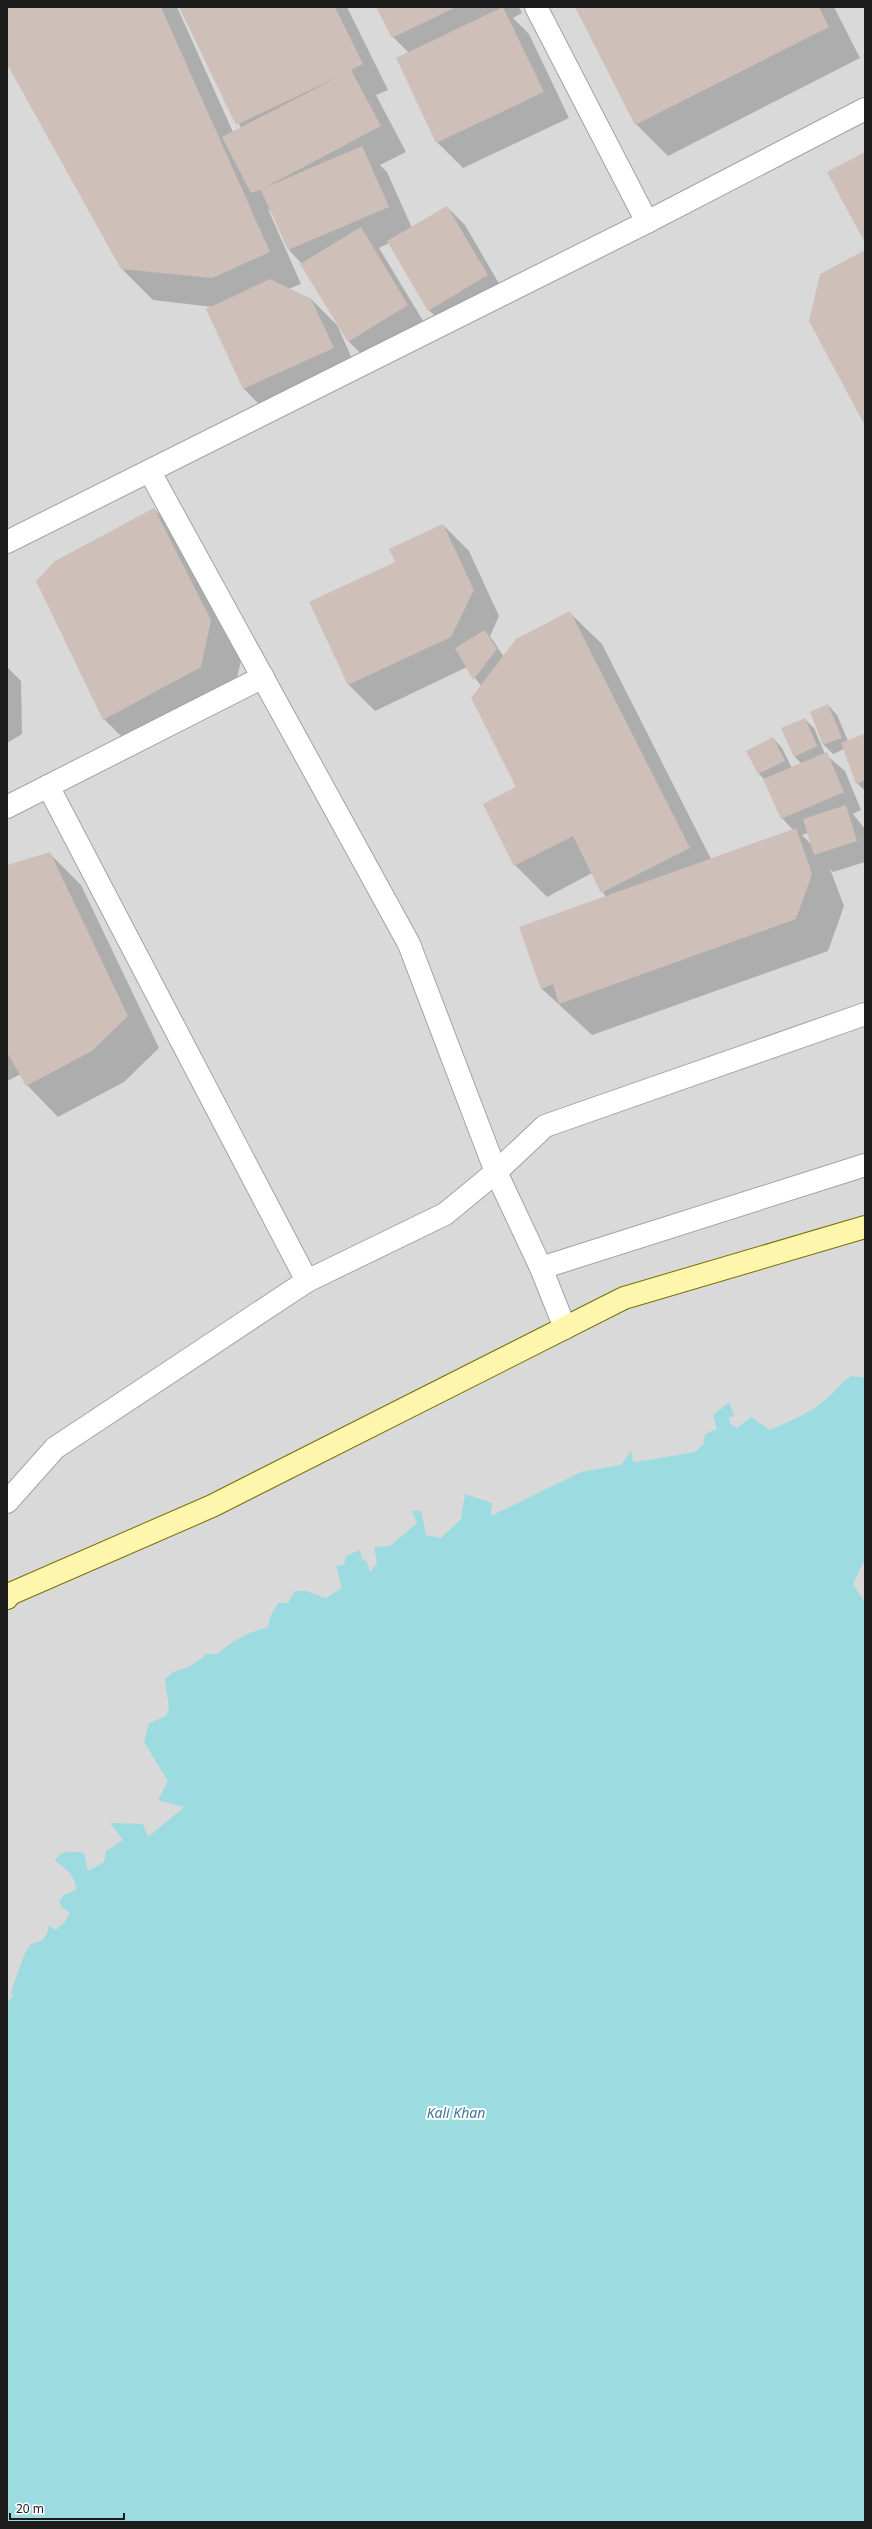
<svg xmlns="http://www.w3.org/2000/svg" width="872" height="2529" font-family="'Noto Sans',sans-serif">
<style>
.residential{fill:#dad9d9}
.water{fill:#9cdbe0}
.shadow{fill:#0003;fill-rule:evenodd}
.building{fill:#cebfb9}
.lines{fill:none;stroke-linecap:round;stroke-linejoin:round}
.street-casing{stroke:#a3a3a3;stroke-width:24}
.secondary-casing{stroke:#767000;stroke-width:24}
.street{stroke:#fff;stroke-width:22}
.secondary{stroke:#fff6ae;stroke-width:22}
.labels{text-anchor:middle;stroke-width:4;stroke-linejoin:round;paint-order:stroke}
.water-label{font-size:14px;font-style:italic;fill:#3a799a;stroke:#fff}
</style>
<rect width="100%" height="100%" fill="#eee7e0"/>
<!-- residential -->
<rect class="residential" x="7" y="7" width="858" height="2515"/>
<!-- water -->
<path class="water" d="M851,1376l14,2v181l-12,25 12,19v919h-858v-520l6,-6 -2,-4 13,-37 7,-11c12,-2 16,-6 18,-19l6,5 9,-7 6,-10 -8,-6 -3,-6 5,-6 12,-5c0,-14 -10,-22 -21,-29 6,-12 18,-10 29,-8l4,18 16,-9 2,-11 17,-11 -13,-17 33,1 5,13 36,-30 -26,-7 10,-19 -24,-39 5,-19 17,-7 3,-7 -4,-30 8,-7 16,-5 18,-13h11c14,-14 31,-22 50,-27l2,-10 8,-14h10l7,-12h11l20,7 16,-10 -6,-22 8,-1 2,-9 14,-6 2,9 5,3 3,10 7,-9 -3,-16 16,-1 27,-23 -5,-12h9l5,24 15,3 20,-19 4,-25 27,9 -1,13 90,-44 40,-7 10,-14 2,10 3,1 59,-10 9,-9 1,-9 12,-5 -4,-14 16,-13 5,14 -5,2 2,7 6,3 14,-11 19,13c18,-8 41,-17 56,-31 9,-8 15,-16 25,-23z"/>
<!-- shadow -->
<g class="shadow">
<polygon points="7,7 177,7 233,132 241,128 180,7 347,7 388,90 376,95 406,152 380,165 387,172 412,228 447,207 465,225 505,294 447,328 429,310 389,243 379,248 425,324 367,359 348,341 302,264 289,250 272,213 268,209 301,284 289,289 311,299 337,325 359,374 269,414 244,389 207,309 213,307 153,300 121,268 7,62"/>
<polygon points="377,7 519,7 522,13 513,18 529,34 569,118 463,168 437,142 409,53 393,37"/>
<polygon points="576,7 834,7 860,58 668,156 636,124"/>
<polygon points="154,509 186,541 243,652 232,699 136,751 104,719"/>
<path d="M443,525l26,26 30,65 -9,20 14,21 66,-44 32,31 109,215 82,-29 -11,-12 -17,-38 -6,-6 14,-36 9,10 10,20 10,-4 -8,-8 11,-37 9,9 11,26 20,17 16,39 -8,4 12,15v33l-32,10 -3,-3 14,37 -16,45 -236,84 -51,-47 65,-91 -14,-24 -45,24 -32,-32 2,-77 -36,-102 -14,-19 -92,44 -26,-26 -39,-82 87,-40zM808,833l5,13 -11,-11z"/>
<polygon points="7,667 21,681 22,734 7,743"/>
<polygon points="828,705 837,715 848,741 863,735 865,738 865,791 857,783 844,749 833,754 824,745"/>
<polygon points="49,853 81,885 159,1048 124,1082 58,1117 27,1085 21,1074 7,1081 7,866"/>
</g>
<!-- building -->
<g class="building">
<polygon points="7,7 161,7 270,252 212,278 121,269 7,64"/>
<polygon points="179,7 335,7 363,64 351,70 381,126 264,188 362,146 389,207 288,250 261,190 251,193 222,137 338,77 236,125"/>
<polygon points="376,7 456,7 392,38"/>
<polygon points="503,7 544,92 436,143 396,58"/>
<polygon points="575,7 819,7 829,27 635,125"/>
<polygon points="865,152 865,243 827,172"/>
<polygon points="447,206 488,275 428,311 387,241"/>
<polygon points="361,227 408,305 348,342 300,264"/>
<polygon points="865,250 865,426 809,321 820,274"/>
<polygon points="270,279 311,299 334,348 243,389 206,309"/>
<polygon points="154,508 211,620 201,667 103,720 36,581 55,561"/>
<polygon points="443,524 474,590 451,637 348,685 309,602 395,562 389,549"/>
<polygon points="570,611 690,848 601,893 573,836 514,866 483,804 516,787 471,698 516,639"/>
<polygon points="485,630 497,649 473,680 455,648"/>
<polygon points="828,704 842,738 823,745 810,712"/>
<polygon points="805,718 817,746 794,757 781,728"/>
<polygon points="863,734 865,740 865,780 856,784 841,743"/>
<polygon points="773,737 785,761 758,774 746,751"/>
<polygon points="827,752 844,792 781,819 763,779"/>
<polygon points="846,805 857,841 814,855 803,819"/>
<polygon points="796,828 812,874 796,919 559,1004 553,984 541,989 519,927"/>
<polygon points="50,852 128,1016 92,1051 26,1086 7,1052 7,865"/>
</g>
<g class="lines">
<defs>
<g id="street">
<polyline points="536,7 647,222"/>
<polyline points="150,472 409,944 496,1172 541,1268 565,1328"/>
<polyline points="7,542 647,222 865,109"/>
<polyline points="48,786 307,1281"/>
<polyline points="7,807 263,677"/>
<polyline points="541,1268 865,1165"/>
<polyline points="7,1502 55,1448 307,1281 445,1214 496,1172 545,1126 865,1014"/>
</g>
<polyline id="secondary" points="7,1598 10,1594 212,1506 624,1298 865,1227"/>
</defs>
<!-- street casing -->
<use href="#street" class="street-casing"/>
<!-- secondary casing -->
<use href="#secondary" class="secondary-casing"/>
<!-- street -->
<use href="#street" class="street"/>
<!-- secondary -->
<use href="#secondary" class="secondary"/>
</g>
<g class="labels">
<!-- water labels -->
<g class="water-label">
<text x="456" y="2118">Kali Khan</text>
</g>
</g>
<!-- border -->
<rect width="872" height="2529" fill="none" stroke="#1c1c1c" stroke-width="16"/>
<!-- scale -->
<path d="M10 2513v6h114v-6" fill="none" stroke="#1c1c1c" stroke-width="2"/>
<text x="16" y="2513" font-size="12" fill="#1c1c1c" stroke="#ffffff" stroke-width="3" paint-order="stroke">20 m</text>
</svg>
